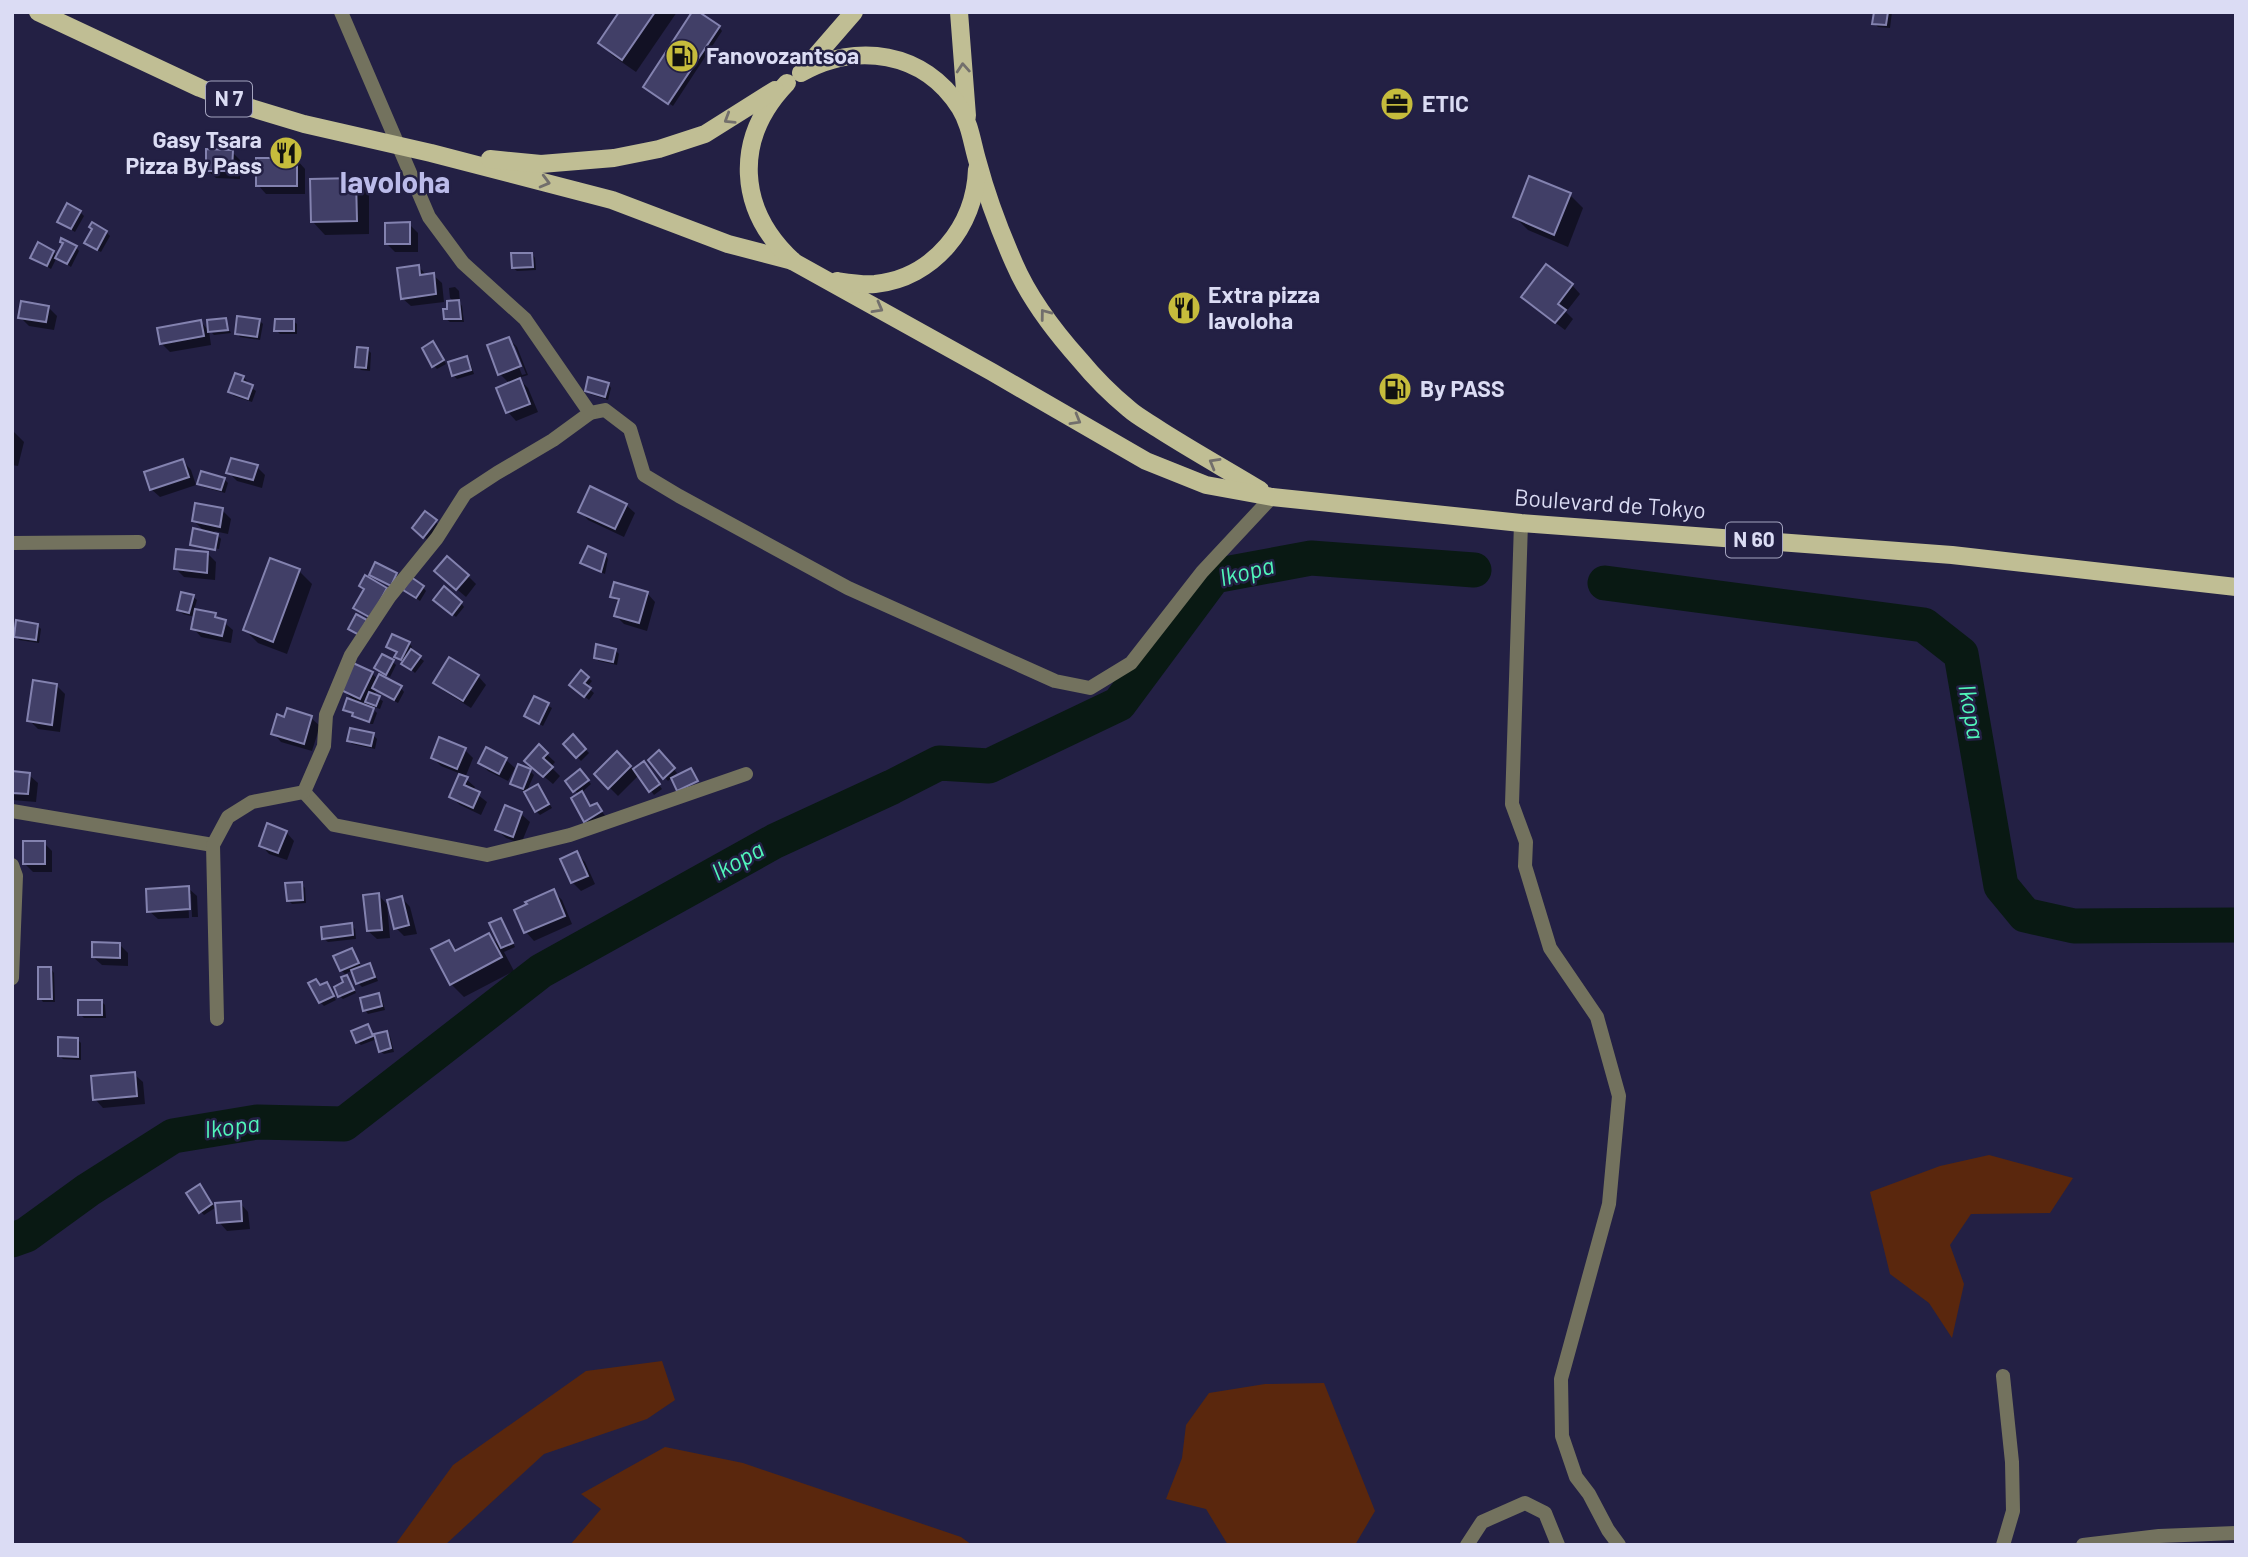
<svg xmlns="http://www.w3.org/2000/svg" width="2248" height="1557" font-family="Barlow,sans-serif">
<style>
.green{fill:#5a270d}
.shadow{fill:#0007;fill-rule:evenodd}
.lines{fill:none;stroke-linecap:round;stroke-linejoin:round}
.river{stroke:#091913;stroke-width:35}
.building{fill:#413f67;stroke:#8382af;stroke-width:2}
.minor{stroke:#73725e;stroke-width:14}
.primary{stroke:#c0be94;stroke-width:18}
.oneway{stroke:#726f6c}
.labels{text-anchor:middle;stroke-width:5;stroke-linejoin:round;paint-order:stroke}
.shield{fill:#232044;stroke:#a4a4bf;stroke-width:2}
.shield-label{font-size:21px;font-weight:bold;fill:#dbdcf4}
.poi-label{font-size:23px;font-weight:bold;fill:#dbdcf4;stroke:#232044;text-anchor:start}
.street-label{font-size:23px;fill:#dbdcf4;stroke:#232044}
.water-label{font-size:24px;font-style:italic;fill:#51f7bb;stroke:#232044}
.district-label{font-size:30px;font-weight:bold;fill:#bbbbea;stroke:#232044}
</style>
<rect width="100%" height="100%" fill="#232044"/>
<!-- green -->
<g class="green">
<polygon points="1989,1155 2073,1178 2050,1213 1971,1214 1950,1245 1964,1284 1952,1338 1929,1303 1890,1274 1870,1192 1940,1166"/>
<polygon points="662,1361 675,1400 647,1419 544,1454 445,1545 395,1545 453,1465 586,1371"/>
<polygon points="1324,1383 1375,1511 1355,1545 1228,1545 1206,1509 1166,1499 1182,1458 1186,1425 1209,1393 1265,1384"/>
<polygon points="665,1447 743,1463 961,1537 972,1545 570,1545 601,1509 581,1494"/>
</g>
<!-- shadow -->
<g class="shadow">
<polygon points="621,12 677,12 636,72 613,56 600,43"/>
<polygon points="1875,12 1892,12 1890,28 1878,27 1874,23"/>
<polygon points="719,27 722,31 673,106 649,90"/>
<polygon points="232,152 240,160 240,179 216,178 207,170"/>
<polygon points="297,160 305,169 305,194 266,194 258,185"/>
<polygon points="355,180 369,193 369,234 325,235 312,221"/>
<polygon points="1570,195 1583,208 1568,247 1528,230 1515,217"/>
<polygon points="80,212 84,216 75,232 59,222"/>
<polygon points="409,224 418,233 418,252 395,252 387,244"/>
<polygon points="106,232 110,236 101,252 90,246"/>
<polygon points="76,247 79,251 71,267 57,257 51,269 32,257 53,252 58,256"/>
<polygon points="532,254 535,258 536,270 517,271 513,268"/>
<polygon points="419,267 427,276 433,275 442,283 444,302 411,306 402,298"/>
<polygon points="1572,285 1580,294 1566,312 1573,319 1565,330 1532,305"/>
<polygon points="455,287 459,291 460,303 462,306 464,322 450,322 446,319 454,302 450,298 449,288"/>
<polygon points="48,307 57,316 54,330 29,326 20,317"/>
<polygon points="259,320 263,324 260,340 240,337 237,333"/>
<polygon points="293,321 297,324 297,334 280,334 276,330"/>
<polygon points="201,322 209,331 211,345 170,352 161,343"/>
<polygon points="230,331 231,333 214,335 212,333"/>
<path d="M509,339l8,8 11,28 -10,3 10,10 10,24 -22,9 -8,-9 2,-28 -10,-10zM511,346h4l11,28 -4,1z"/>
<polygon points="433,343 446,364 437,369 434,366"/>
<polygon points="368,350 371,353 370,371 361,370 357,366"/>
<polygon points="466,358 470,362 474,374 457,379 453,375"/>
<polygon points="243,377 247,381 246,384 256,391 252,402 234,396 230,392"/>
<polygon points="608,384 611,388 608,400 590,394 586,391"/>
<polygon points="12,430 24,442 18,466 12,465"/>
<polygon points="183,461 191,470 196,485 160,497 151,489"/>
<polygon points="257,467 265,475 262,488 237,481 228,472"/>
<polygon points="224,479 228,483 225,493 203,487 199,483"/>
<polygon points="626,505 635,513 624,537 588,520 580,511"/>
<polygon points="222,510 231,519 228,534 214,531 221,539 219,549 194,544 194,546 192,544 206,533 194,521"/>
<polygon points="425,513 439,525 428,540 418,532"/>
<polygon points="208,554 216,562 215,580 184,577 176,569"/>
<polygon points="605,555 608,559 605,574 582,563"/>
<polygon points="299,571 312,584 287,654 258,643 245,630"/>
<polygon points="468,576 476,584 466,597 445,579"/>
<polygon points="423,587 426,591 420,601 409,593"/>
<polygon points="647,593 655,602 647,631 624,624 616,616 619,603 612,596"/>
<polygon points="193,597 197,600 194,610 215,615 233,630 231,643 201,637 193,628 195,617 183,614 179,610"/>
<polygon points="439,603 461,603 464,607 456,617"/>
<polygon points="37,625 41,629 39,643 19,640 16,636"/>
<polygon points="409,643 412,647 411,651 424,661 415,673 397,656 398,653 388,647"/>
<polygon points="615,650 619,654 617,665 599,661 595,658"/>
<polygon points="393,662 396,665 390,677 376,668"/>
<polygon points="372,673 378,680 401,688 404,692 398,703 376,691 374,696 383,701 380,709 368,705 373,709 367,722 358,719 345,709 357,704 343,690"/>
<polygon points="478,676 486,685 471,708 444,691 435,683"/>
<polygon points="588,678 592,681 587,687 594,693 589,700 574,688"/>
<polygon points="56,685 65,694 60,732 38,729 29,720"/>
<polygon points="535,698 552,708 543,726 526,716"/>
<polygon points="375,711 377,713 373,724 370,724"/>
<polygon points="311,718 320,726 312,751 281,742 273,733 285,719"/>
<polygon points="373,735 377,739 375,749 352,744 349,740"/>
<polygon points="573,737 589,753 581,761 565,744"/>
<polygon points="539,747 555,762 551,767 560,776 553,784 535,769"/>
<polygon points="465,750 473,758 465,778 475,787 473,791 487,802 481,815 460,805 451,797 461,774 441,766 433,758"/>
<polygon points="617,753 634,771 644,763 662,789 654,795 639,775 618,796 596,774"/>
<polygon points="659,753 677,773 668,781 650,761"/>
<polygon points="506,760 515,768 508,781 488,771 480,763"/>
<polygon points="530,771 534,775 526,793 512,783"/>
<polygon points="12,773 29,775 38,783 36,802 12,800"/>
<polygon points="583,775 591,784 581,793 593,807 596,805 609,820 594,829 585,821 579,795 567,782"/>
<polygon points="538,786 552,808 540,815 536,811"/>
<polygon points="521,814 530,822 521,844 506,838 497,830"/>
<polygon points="286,832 294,841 287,860 269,854 261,845"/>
<polygon points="44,843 52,851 52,872 33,872 25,864"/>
<polygon points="576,853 585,862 595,884 581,891 572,882"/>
<polygon points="301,884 305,888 306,903 292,904 288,900"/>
<polygon points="188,888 197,896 198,917 192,917 191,894 188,894 189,918 158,919 149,911"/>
<polygon points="553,891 562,900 572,924 534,941 526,932"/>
<polygon points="378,895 387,904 390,938 377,939 368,931"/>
<polygon points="402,898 410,907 417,934 404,936 396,928"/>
<polygon points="501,920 515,947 504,952 514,971 464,997 451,984 449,942 458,951 489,935 503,949 492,924"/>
<polygon points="351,925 355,929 356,939 328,942 324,939"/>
<polygon points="119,944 128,953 128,966 102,965 93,957"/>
<polygon points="352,950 362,968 369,965 373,969 378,981 362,987 358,983 353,970 345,974 341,970"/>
<polygon points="51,969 54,973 55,1002 43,1002 40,998"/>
<polygon points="347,977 356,993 343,999 339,996"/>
<polygon points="316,981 321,987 326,984 336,1000 324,1006 320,1002"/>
<polygon points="379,995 382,999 385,1010 368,1014 365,1010"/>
<polygon points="102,1002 105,1005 106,1018 84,1018 80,1014"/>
<polygon points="368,1026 374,1036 386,1033 390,1036 394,1052 384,1054 380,1051 377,1039 361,1045 357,1042"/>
<polygon points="77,1039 81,1043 81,1060 63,1059 59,1055"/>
<polygon points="134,1074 143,1082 145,1104 103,1108 95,1099"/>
<polygon points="203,1190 215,1208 204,1215 200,1211"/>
<polygon points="240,1203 248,1212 250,1229 227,1231 219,1222"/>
</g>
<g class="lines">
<!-- river -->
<g class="river">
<polyline points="1605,583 1924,625 1961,654 2001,886 2025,915 2074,926 2236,925"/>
<polyline points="12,1240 26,1235 88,1190 173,1136 257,1122 344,1124 541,971 775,841 892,787 939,763 989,766 1119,704 1214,576 1311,558 1474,570"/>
</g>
</g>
<!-- building -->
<g class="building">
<polygon points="619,12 655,12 622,60 598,43"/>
<polygon points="692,12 699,12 720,26 668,104 643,87"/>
<polygon points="1874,12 1888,12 1886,25 1872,24"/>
<polygon points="206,149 233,150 232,171 206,171"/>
<rect x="256" y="158" width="41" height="28"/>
<polygon points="1529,176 1571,193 1554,235 1513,217"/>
<polygon points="356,178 357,221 311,222 310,179"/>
<polygon points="67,203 81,211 71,229 57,222"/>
<polygon points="92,222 107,231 97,250 84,243 92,229 89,227"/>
<polygon points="410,222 410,244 385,244 385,223"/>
<polygon points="61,238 77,246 67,264 55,258 63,243 60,242"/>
<polygon points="38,242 54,251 47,266 30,258"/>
<polygon points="511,253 532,253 533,267 512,268"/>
<polygon points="1546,264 1573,284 1558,304 1566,310 1555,323 1521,297"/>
<polygon points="419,265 420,275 434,273 436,294 401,299 397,268"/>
<polygon points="459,300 461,319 444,319 443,309 447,309 447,301"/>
<polygon points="21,301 49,306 46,322 18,318"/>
<polygon points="237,316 260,319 257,337 235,334"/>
<polygon points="226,318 228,330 208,332 207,320"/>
<polygon points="275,319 294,319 294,331 274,331"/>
<polygon points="201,320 204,336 160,344 157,328"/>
<polygon points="509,337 521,366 498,375 487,345"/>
<polygon points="433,341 444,360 432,367 422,348"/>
<polygon points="357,347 368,348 366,368 355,367"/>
<polygon points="467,356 471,370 452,376 448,362"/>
<polygon points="235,373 244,376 242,381 253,385 248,399 228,392"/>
<polygon points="588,377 609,383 605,397 585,391"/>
<polygon points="520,378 530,404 506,413 496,388"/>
<polygon points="231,458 258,465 253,480 226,473"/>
<polygon points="183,459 189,477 150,490 144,472"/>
<polygon points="201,471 225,478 221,490 197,484"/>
<polygon points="590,486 627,504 615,529 578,512"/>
<polygon points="195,503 223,508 220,527 192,521"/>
<polygon points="425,511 437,520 423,538 412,528"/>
<polygon points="193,528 218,534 215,550 190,545"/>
<polygon points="588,546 606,554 601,572 580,563"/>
<polygon points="176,549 208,552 207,573 174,569"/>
<polygon points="447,556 469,575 456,590 434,571"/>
<polygon points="270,558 300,569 273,642 243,630"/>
<polygon points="375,562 397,573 391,586 369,575"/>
<polygon points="365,575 387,588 371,618 353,608 364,589 359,586"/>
<polygon points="411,577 424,586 416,598 403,590"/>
<polygon points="614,582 648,592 639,623 614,616 619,599 610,597"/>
<polygon points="444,586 462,602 452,615 433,600"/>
<polygon points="181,592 194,595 189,613 177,610"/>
<polygon points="195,609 216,613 215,617 226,620 222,636 191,629"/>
<polygon points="356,614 367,620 359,635 348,629"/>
<polygon points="16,620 38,624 36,640 14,637"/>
<polygon points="392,634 410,642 401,660 394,657 397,652 386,647"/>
<polygon points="596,644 616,649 613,662 594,658"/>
<polygon points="411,649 421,656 411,670 401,664"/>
<polygon points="382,654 394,660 386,675 374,668"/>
<polygon points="449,657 479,675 463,701 433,683"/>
<polygon points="353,663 373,672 360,699 341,690"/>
<polygon points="581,670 589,677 584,683 591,688 584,697 569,685"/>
<polygon points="379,674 402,686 394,700 372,688"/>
<polygon points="33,680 57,684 52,725 27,721"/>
<polygon points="369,692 380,696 376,706 365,702"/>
<polygon points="534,696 549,703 539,724 524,716"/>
<polygon points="347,698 374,708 369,722 352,716 353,713 343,710"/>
<polygon points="287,708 312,716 304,744 271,734 277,714 284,717"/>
<polygon points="350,728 374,733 371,746 347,741"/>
<polygon points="573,734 586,749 576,758 563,744"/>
<polygon points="439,737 466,748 457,769 431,758"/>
<polygon points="539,744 548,753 543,758 553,767 543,777 524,761"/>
<polygon points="486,747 507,758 499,774 478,763"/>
<polygon points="659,750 675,768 663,779 648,760"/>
<polygon points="617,751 631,766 608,789 594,774"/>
<polygon points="644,761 660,784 649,792 633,769"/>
<polygon points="518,764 531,769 523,789 510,784"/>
<polygon points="691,768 698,781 677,791 671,778"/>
<polygon points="580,769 589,780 573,792 565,781"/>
<polygon points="12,771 30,773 28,794 12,793"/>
<polygon points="459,774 468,777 464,785 480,792 473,808 449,797"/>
<polygon points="538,784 549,804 535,812 524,792"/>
<polygon points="582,791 590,806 597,803 602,811 584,822 571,798"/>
<polygon points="505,805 522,812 513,837 495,830"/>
<polygon points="267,823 287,831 278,853 259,846"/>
<rect x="23" y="841" width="22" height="23"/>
<polygon points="577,851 588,876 571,883 560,859"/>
<polygon points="302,882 303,900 287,901 285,883"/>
<polygon points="189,886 190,909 147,912 146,889"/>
<polygon points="554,889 565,916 524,933 514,910 527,904 525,902"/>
<polygon points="379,893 382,930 367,931 363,895"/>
<polygon points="402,896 409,925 394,929 387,900"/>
<polygon points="501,918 513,943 501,948 489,923"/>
<polygon points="352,923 353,935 322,939 321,927"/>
<polygon points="489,933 502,957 450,985 431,949 449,940 455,951"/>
<polygon points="92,942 120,943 120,958 92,957"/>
<polygon points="352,948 359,963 340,971 333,956"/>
<polygon points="370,963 375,977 356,984 351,970"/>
<polygon points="38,967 51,967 52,999 38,999"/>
<polygon points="347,975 354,990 338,997 334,987 343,982 341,977"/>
<polygon points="316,979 320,985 327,982 334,996 319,1003 308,983"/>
<polygon points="379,993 382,1006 363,1011 360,998"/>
<rect x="78" y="1000" width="24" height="15"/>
<polygon points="368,1024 373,1036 356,1043 351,1031"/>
<polygon points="387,1031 391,1048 379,1052 374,1034"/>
<polygon points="58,1037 78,1038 78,1057 58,1056"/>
<polygon points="135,1072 137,1096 93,1100 91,1076"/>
<polygon points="200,1184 212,1204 199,1213 186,1193"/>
<polygon points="241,1201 242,1221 217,1223 215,1203"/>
</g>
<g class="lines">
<!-- minor -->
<g class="minor">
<polyline points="590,413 605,410 630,429 644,475 679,496 848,588 1055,681 1090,688 1131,663 1202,572 1272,497"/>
<polyline points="1521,523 1512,804 1526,842 1525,866 1550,948 1597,1017 1619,1096 1609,1204 1561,1379 1562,1436 1576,1477 1589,1494 1608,1530 1619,1545"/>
<polyline points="12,543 139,542"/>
<polyline points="304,792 334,825 487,855 570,835 746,774"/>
<polyline points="12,811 213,845"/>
<polyline points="12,865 16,876 12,978"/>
<polyline points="217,1019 213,845 228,817 252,802 304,792 324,746 326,715 351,655 390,596 437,538 465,494 497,473 553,440 590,413 525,319 463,263 429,217 341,12"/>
<polyline points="1467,1545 1482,1522 1525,1503 1545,1513 1558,1545"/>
<polyline points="2003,1545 2013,1511 2012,1462 2003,1376"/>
<polyline points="2083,1545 2159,1536 2236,1533"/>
</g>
<!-- primary -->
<g class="primary">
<polyline points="38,12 200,88 248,107 304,124 431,153 612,200 728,244 793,261"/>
<polyline points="959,12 967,116"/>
<polyline points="808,65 854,12"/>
<path d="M801,73c55,-31 123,-22 159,35 11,18 12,36 18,55 9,34 22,68 36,100 15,35 41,69 66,97 14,17 32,35 49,49 9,8 21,14 31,21 33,21 67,40 100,60"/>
<path d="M787,83c-54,56 -50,127 7,179l198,110 154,89 60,24 66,12 249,26 431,32 284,32"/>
<polyline points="490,159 541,164 614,158 659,149 705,134 775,90"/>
<path d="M837,281c13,2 25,4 38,3 59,-6 100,-58 102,-115"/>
</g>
</g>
<!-- one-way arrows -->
<defs><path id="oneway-chevron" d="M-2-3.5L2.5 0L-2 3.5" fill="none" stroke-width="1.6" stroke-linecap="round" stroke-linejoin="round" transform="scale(1.75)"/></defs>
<g class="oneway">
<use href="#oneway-chevron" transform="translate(963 68) rotate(-94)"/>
<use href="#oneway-chevron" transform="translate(729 119) rotate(148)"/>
<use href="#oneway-chevron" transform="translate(545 182) rotate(15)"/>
<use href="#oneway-chevron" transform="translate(878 308) rotate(29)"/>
<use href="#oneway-chevron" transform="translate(1045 314) rotate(-127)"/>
<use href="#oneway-chevron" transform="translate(1076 420) rotate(30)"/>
<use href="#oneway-chevron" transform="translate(1214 463) rotate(-150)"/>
</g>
<!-- icons -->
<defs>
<symbol id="fuel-disc" viewBox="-11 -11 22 22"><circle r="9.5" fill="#c6bc3c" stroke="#232044"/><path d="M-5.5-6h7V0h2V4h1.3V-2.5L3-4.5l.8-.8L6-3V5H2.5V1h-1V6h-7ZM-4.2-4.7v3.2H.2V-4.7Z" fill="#111"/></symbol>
<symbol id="office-disc" viewBox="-11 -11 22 22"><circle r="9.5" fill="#c6bc3c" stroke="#232044"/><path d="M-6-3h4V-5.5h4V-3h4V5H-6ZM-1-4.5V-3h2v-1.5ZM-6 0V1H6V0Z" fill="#111"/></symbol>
<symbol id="restaurant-disc" viewBox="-11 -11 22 22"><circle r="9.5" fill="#c6bc3c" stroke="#232044"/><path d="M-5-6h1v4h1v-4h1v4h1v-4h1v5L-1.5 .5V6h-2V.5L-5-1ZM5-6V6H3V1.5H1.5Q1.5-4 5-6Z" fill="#111"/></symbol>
</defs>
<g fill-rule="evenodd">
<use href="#fuel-disc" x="663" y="37" width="38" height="38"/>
<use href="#office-disc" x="1378" y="85" width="38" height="38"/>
<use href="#restaurant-disc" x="267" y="134" width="38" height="38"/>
<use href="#restaurant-disc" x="1165" y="289" width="38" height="38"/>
<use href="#fuel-disc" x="1376" y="370" width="38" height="38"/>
</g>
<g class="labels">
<!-- shield labels -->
<g class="shield">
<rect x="206" y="81.5" width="46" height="35" rx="5"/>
<rect x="1726" y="522.5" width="56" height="35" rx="5"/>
</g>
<g class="shield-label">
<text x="229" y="106">N 7</text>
<text x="1754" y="547">N 60</text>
</g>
<!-- poi labels -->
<g class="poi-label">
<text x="706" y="64">Fanovozantsoa</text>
<text x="1422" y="112">ETIC</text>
<text x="262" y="148" text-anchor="end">Gasy Tsara<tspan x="262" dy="26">Pizza By Pass</tspan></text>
<text x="1208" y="303">Extra pizza<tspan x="1208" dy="26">Iavoloha</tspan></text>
<text x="1420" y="397">By PASS</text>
</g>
<!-- street labels -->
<g class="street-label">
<text transform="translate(1610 504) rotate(4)" y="8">Boulevard de Tokyo</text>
</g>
<!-- water labels -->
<g class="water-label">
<text transform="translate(1247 572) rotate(-14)" y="8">Ikopa</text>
<text transform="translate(1971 712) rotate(80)" y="8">Ikopa</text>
<text transform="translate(738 861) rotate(-29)" y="8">Ikopa</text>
<text transform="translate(232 1127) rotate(-7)" y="8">Ikopa</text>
</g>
<!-- district labels -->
<g class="district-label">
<text x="395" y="193">Iavoloha</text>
</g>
</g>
<!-- border -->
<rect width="2248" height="1557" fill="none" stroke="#dbdcf4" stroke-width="28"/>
</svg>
